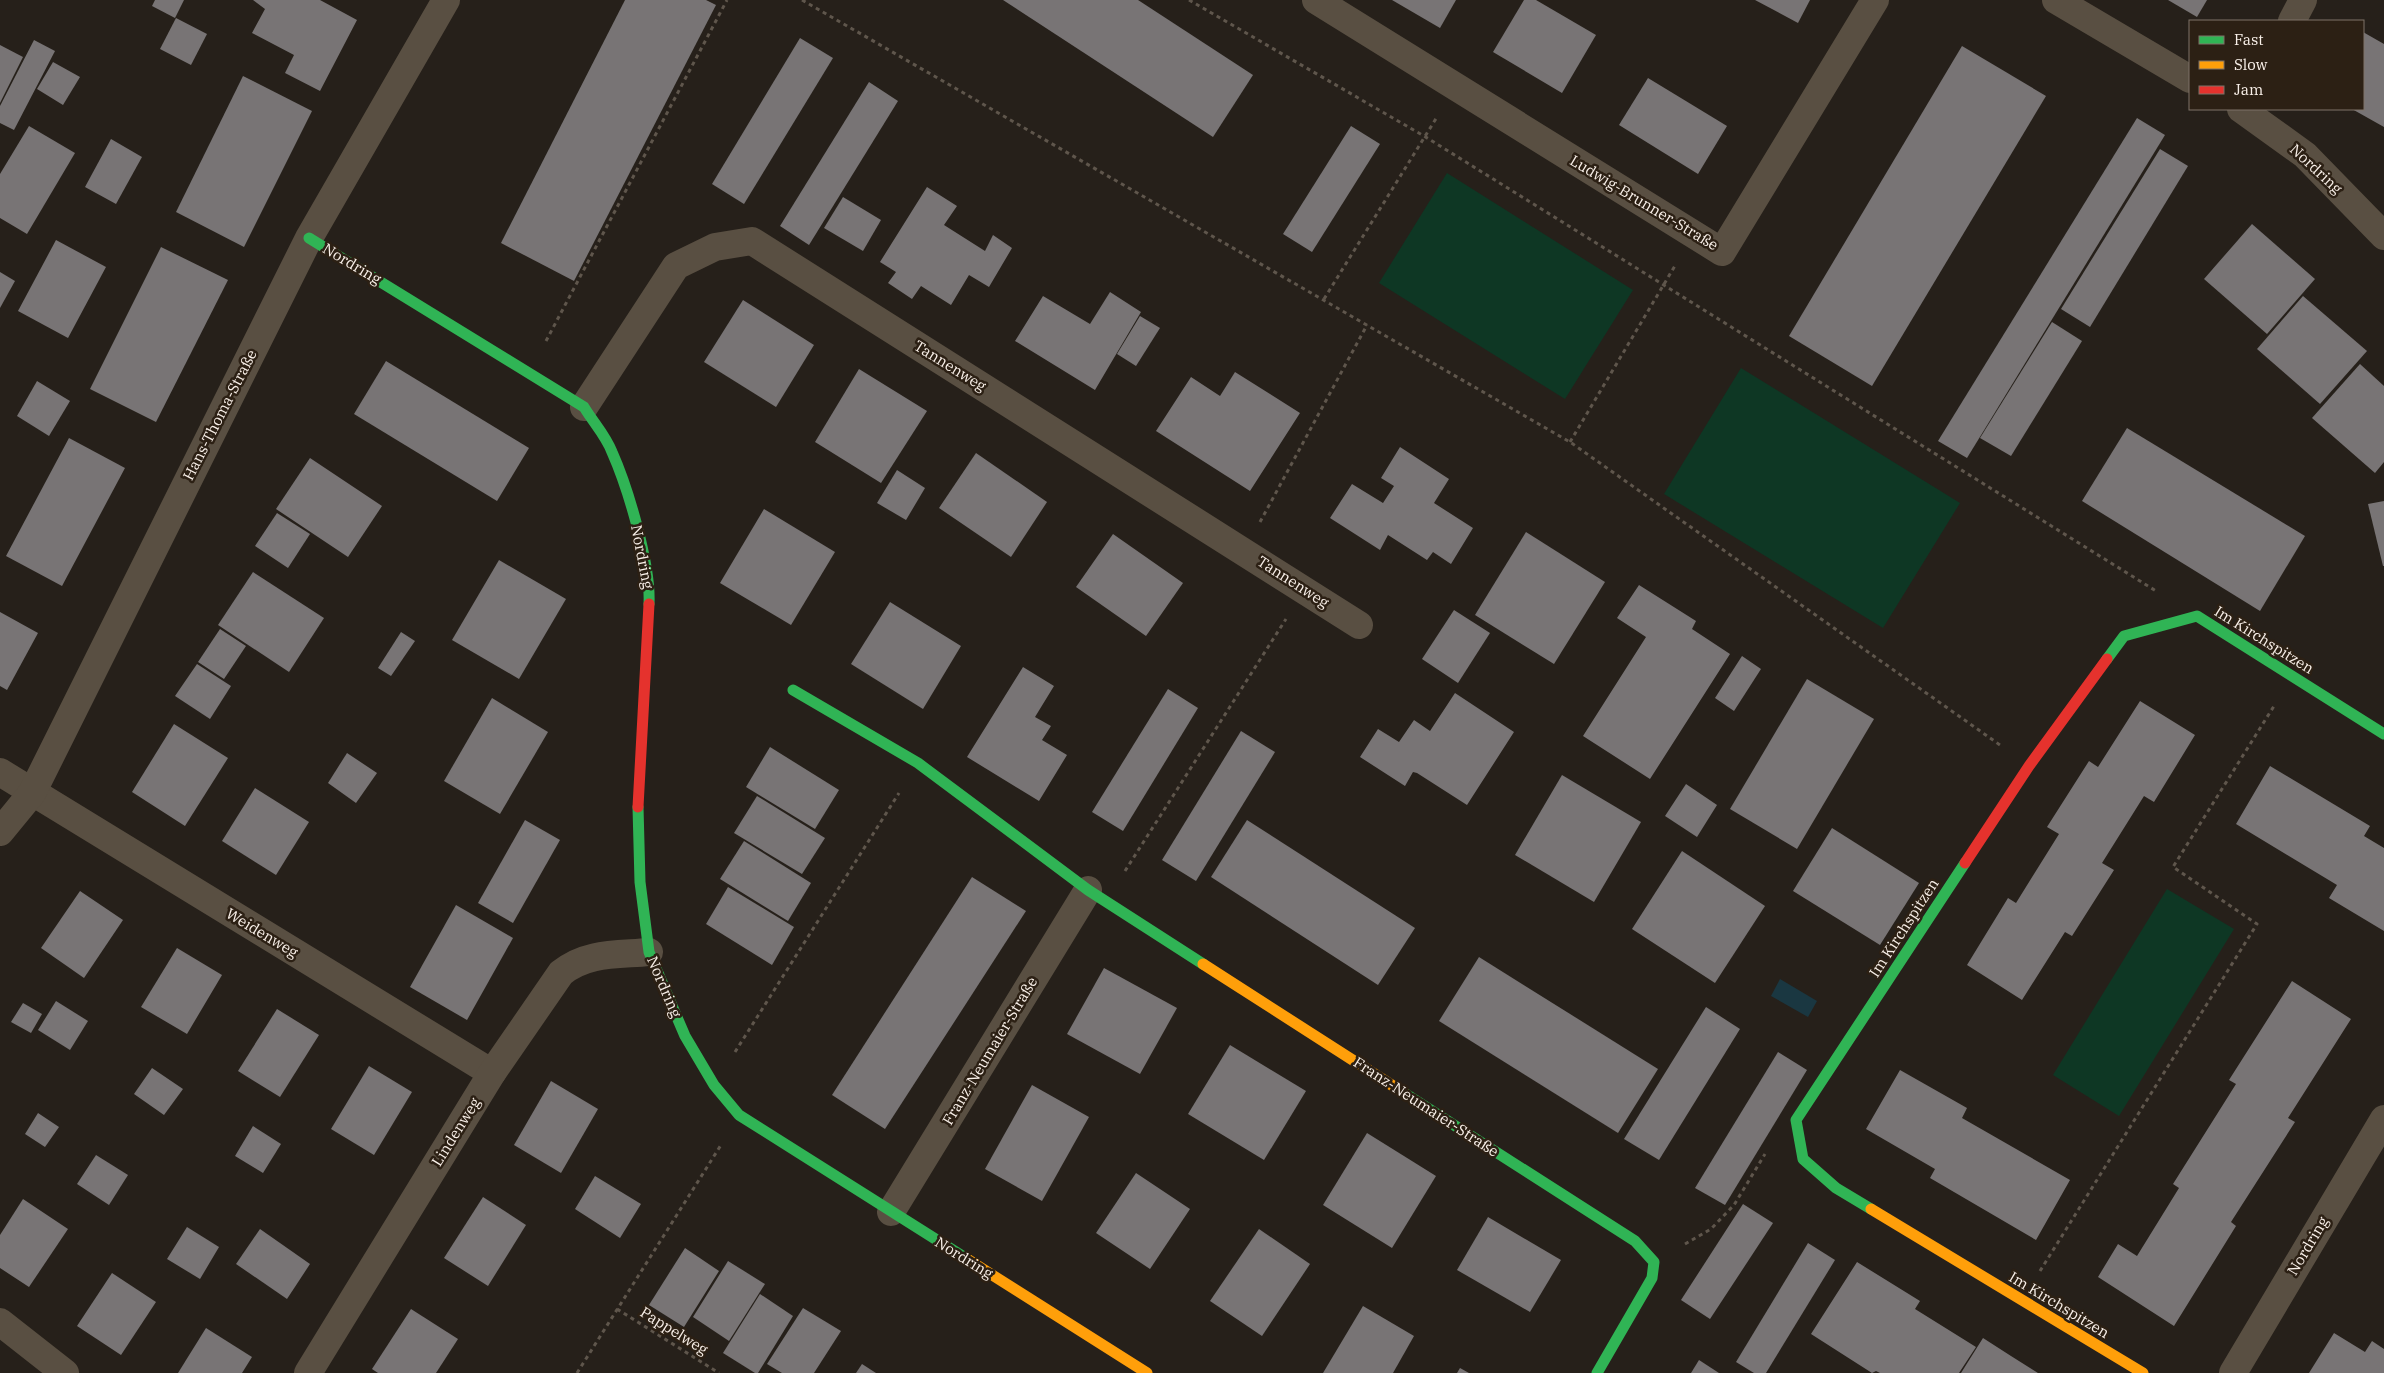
<svg xmlns="http://www.w3.org/2000/svg" width="2384" height="1373" font-family="'IBM Plex Serif',serif">
<style>
.green{fill:#0e3724}
.water{fill:#1a3741}
.building{fill:#787475}
.lines{fill:none;stroke-linecap:round;stroke-linejoin:round}
.path{stroke:#5f564c;stroke-width:3;stroke-dasharray:4 4;stroke-linecap:butt}
.street{stroke:#594f42;stroke-width:28}
.fast{stroke:#30b455;stroke-width:11}
.slow{stroke:#ff9f0a;stroke-width:11}
.jam{stroke:#e5322d;stroke-width:11}
.labels{text-anchor:middle;stroke-width:5;stroke-linejoin:round;paint-order:stroke}
.street-label{font-size:15px;fill:#f9f0e9;stroke:#2c2014}
</style>
<rect width="100%" height="100%" fill="#26201a"/>
<!-- green -->
<g class="green">
<polygon points="1447,173 1633,290 1565,399 1379,283"/>
<polygon points="1741,368 1960,503 1883,628 1664,494"/>
<polygon points="2167,889 2234,929 2119,1116 2053,1075"/>
</g>
<!-- water -->
<polygon class="water" points="1780,979 1817,1001 1808,1017 1771,996"/>
<!-- building -->
<g class="building">
<polygon points="155,0 184,0 175,18 152,6"/>
<polygon points="253,0 320,0 357,20 320,91 285,73 294,55 252,33 265,9"/>
<polygon points="625,0 706,0 716,5 574,281 501,243"/>
<polygon points="1003,0 1138,0 1253,75 1213,137"/>
<polygon points="1392,0 1456,0 1440,28"/>
<polygon points="1524,0 1536,0 1596,35 1562,93 1493,52"/>
<polygon points="1755,0 1810,0 1798,23"/>
<polygon points="2168,0 2207,0 2197,17"/>
<polygon points="176,18 207,34 191,65 160,49"/>
<polygon points="2363,32 2384,44 2384,127 2352,109 2363,109"/>
<polygon points="800,38 833,58 744,204 712,184"/>
<polygon points="34,40 55,51 14,130 0,123 0,106"/>
<polygon points="0,45 23,57 0,103"/>
<polygon points="1962,46 2046,96 1872,386 1789,336"/>
<polygon points="53,62 80,77 63,105 37,89"/>
<polygon points="243,76 312,111 244,247 176,212"/>
<polygon points="1648,78 1727,126 1698,174 1619,125"/>
<polygon points="869,82 898,101 809,245 780,226"/>
<polygon points="2137,118 2165,135 1967,458 1938,441"/>
<polygon points="29,126 75,153 27,234 0,218 0,174"/>
<polygon points="1351,126 1380,144 1312,252 1283,234"/>
<polygon points="111,139 142,157 116,204 85,187"/>
<polygon points="2160,149 2188,166 2090,327 2061,309"/>
<polygon points="927,187 957,206 944,225 985,251 993,235 1012,248 989,287 969,275 951,305 921,286 912,299 888,283 896,272 880,262"/>
<polygon points="843,197 881,220 863,251 824,228"/>
<polygon points="2252,224 2315,279 2267,334 2204,279"/>
<polygon points="56,240 106,267 68,338 18,311"/>
<polygon points="161,247 228,280 156,422 90,389"/>
<polygon points="0,272 15,281 0,308"/>
<polygon points="1110,292 1141,312 1095,390 1015,341 1043,296 1090,324"/>
<polygon points="2303,296 2367,351 2320,404 2257,349"/>
<polygon points="743,300 814,345 776,407 704,362"/>
<polygon points="1140,316 1160,328 1136,366 1117,354"/>
<polygon points="2052,322 2082,341 2011,456 1980,438"/>
<polygon points="386,361 529,448 497,501 354,414"/>
<polygon points="2360,364 2384,386 2384,462 2375,473 2312,418"/>
<polygon points="859,369 927,411 881,483 815,442"/>
<polygon points="1235,372 1300,413 1250,491 1156,431 1191,377 1220,396"/>
<polygon points="37,381 70,401 49,436 17,416"/>
<polygon points="2127,428 2305,536 2260,611 2082,501"/>
<polygon points="69,438 125,468 62,586 6,556"/>
<polygon points="1400,447 1449,479 1434,503 1473,528 1451,564 1433,552 1427,560 1388,535 1380,550 1330,518 1352,484 1383,503 1394,486 1381,478"/>
<polygon points="976,453 1047,502 1011,557 939,508"/>
<polygon points="310,458 382,506 348,557 276,509"/>
<polygon points="897,470 925,488 906,520 877,503"/>
<polygon points="2384,501 2384,566 2383,566 2368,504"/>
<polygon points="764,509 835,552 791,625 720,583"/>
<polygon points="277,513 310,534 288,568 255,546"/>
<polygon points="1526,532 1605,582 1554,664 1475,615"/>
<polygon points="1113,534 1183,583 1146,636 1076,587"/>
<polygon points="499,560 566,599 519,679 452,640"/>
<polygon points="253,572 324,618 289,672 218,625"/>
<polygon points="1639,585 1696,621 1692,629 1730,654 1650,779 1583,736 1646,637 1617,618"/>
<polygon points="890,602 961,646 923,709 851,664"/>
<polygon points="1454,610 1490,633 1458,683 1422,659"/>
<polygon points="0,612 38,633 7,690 0,686"/>
<polygon points="220,629 246,646 224,679 198,662"/>
<polygon points="401,632 415,641 391,676 378,668"/>
<polygon points="1742,656 1761,669 1734,711 1715,698"/>
<polygon points="197,664 231,686 210,719 175,696"/>
<polygon points="1023,667 1054,686 1035,717 1051,726 1042,740 1067,755 1039,801 967,757"/>
<polygon points="1807,679 1874,719 1797,849 1730,809"/>
<polygon points="1168,689 1198,708 1123,831 1092,812"/>
<polygon points="1455,693 1514,732 1467,805 1417,773 1413,772 1405,786 1360,757 1378,729 1399,742 1414,720 1430,731"/>
<polygon points="492,698 548,732 500,814 444,781"/>
<polygon points="2140,701 2195,735 2154,802 2144,796 2102,863 2114,870 2072,936 2065,932 2022,1000 1967,965 2008,898 2016,903 2059,834 2047,827 2089,761 2098,767"/>
<polygon points="174,724 228,758 185,826 132,792"/>
<polygon points="1241,731 1275,752 1196,881 1162,860"/>
<polygon points="770,747 839,790 815,829 746,787"/>
<polygon points="347,753 377,773 356,803 328,783"/>
<polygon points="2270,766 2370,826 2364,836 2384,848 2384,931 2329,898 2337,885 2236,824"/>
<polygon points="1562,775 1641,822 1594,902 1515,855"/>
<polygon points="1686,784 1717,805 1697,837 1665,816"/>
<polygon points="255,788 309,822 276,875 222,841"/>
<polygon points="757,796 825,838 802,874 734,833"/>
<polygon points="525,820 560,840 513,923 478,903"/>
<polygon points="1247,820 1415,928 1378,985 1211,877"/>
<polygon points="1832,828 1919,883 1880,945 1793,891"/>
<polygon points="744,841 811,883 788,921 720,879"/>
<polygon points="1682,851 1765,906 1715,983 1632,929"/>
<polygon points="972,877 1026,911 885,1129 832,1095"/>
<polygon points="728,887 794,927 772,965 706,924"/>
<polygon points="80,891 123,920 84,978 41,948"/>
<polygon points="456,905 513,938 467,1020 410,987"/>
<polygon points="177,948 222,975 187,1034 141,1007"/>
<polygon points="1479,957 1658,1069 1618,1133 1439,1021"/>
<polygon points="1104,968 1177,1008 1140,1074 1067,1034"/>
<polygon points="2292,981 2351,1019 2288,1118 2295,1122 2231,1222 2236,1226 2174,1326 2098,1277 2118,1244 2137,1256 2179,1188 2173,1184 2236,1084 2229,1080"/>
<polygon points="56,1001 88,1021 70,1050 38,1030"/>
<polygon points="23,1003 42,1014 31,1033 11,1022"/>
<polygon points="1706,1007 1740,1029 1659,1160 1624,1139"/>
<polygon points="277,1009 319,1035 280,1097 238,1071"/>
<polygon points="1230,1045 1306,1091 1264,1160 1188,1114"/>
<polygon points="1778,1052 1807,1070 1725,1205 1695,1188"/>
<polygon points="369,1066 412,1092 374,1155 331,1129"/>
<polygon points="152,1068 183,1089 164,1115 134,1094"/>
<polygon points="1900,1070 1967,1108 1962,1118 2070,1180 2036,1240 1930,1178 1935,1169 1866,1129"/>
<polygon points="551,1081 598,1109 561,1173 514,1145"/>
<polygon points="1032,1085 1089,1117 1042,1201 985,1169"/>
<polygon points="38,1113 59,1127 45,1147 25,1134"/>
<polygon points="253,1126 281,1144 263,1173 235,1156"/>
<polygon points="1367,1133 1436,1176 1392,1248 1323,1205"/>
<polygon points="96,1155 128,1175 109,1205 77,1184"/>
<polygon points="1136,1173 1190,1209 1150,1269 1096,1233"/>
<polygon points="595,1176 641,1204 620,1238 575,1209"/>
<polygon points="483,1197 526,1225 488,1286 444,1258"/>
<polygon points="23,1199 68,1229 29,1287 0,1268 0,1235"/>
<polygon points="1743,1204 1773,1223 1710,1319 1681,1300"/>
<polygon points="1488,1217 1561,1260 1530,1312 1457,1270"/>
<polygon points="187,1227 219,1247 200,1279 167,1259"/>
<polygon points="260,1229 310,1264 287,1299 236,1264"/>
<polygon points="1259,1229 1310,1264 1262,1336 1210,1301"/>
<polygon points="1808,1243 1835,1260 1766,1373 1754,1373 1736,1362"/>
<polygon points="685,1248 719,1271 684,1327 649,1305"/>
<polygon points="728,1261 765,1284 729,1341 693,1317"/>
<polygon points="1857,1262 1920,1301 1915,1309 1976,1347 1959,1373 1880,1373 1876,1371 1872,1373 1811,1334"/>
<polygon points="112,1273 156,1302 121,1355 77,1326"/>
<polygon points="760,1294 793,1316 758,1373 755,1373 723,1353"/>
<polygon points="1363,1306 1414,1336 1393,1373 1323,1373"/>
<polygon points="803,1308 841,1331 814,1373 782,1373 767,1364"/>
<polygon points="411,1309 458,1339 436,1373 378,1373 372,1369"/>
<polygon points="206,1328 252,1357 242,1373 178,1373"/>
<polygon points="2334,1333 2365,1352 2372,1341 2384,1349 2384,1373 2309,1373"/>
<polygon points="1983,1338 2011,1356 2038,1373 1961,1373"/>
<polygon points="1699,1360 1719,1373 1691,1373"/>
<polygon points="862,1364 876,1373 856,1373"/>
<polygon points="1460,1368 1469,1373 1457,1373"/>
</g>
<g class="lines">
<!-- path -->
<g class="path">
<polyline points="802,0 1570,442 2000,745"/>
<polyline points="1189,0 1424,136 2156,591"/>
<polyline points="1324,299 1437,117"/>
<polyline points="546,341 727,0"/>
<polyline points="1570,442 1676,264"/>
<polyline points="1260,522 1367,325"/>
<polyline points="1125,871 1286,619"/>
<polyline points="735,1052 899,793"/>
<polyline points="1685,1244 1711,1229 1734,1205 1765,1154"/>
<polyline points="2040,1271 2257,924 2173,867 2274,706"/>
<polyline points="617,1309 719,1373"/>
<polyline points="577,1373 721,1145"/>
</g>
<!-- street -->
<g class="street">
<polyline points="1316,0 1722,252 1875,0"/>
<polyline points="2056,0 2190,79"/>
<polyline points="2292,21 2303,0"/>
<polyline points="2241,109 2305,155 2384,236"/>
<polyline points="584,407 676,266 715,247 752,241 1359,625"/>
<polyline points="0,772 492,1073"/>
<polyline points="0,832 32,793 309,238 446,0"/>
<polyline points="891,1212 1088,890"/>
<polyline points="0,1322 65,1373"/>
<path d="M308,1373l184,-300 69,-100c26,-21 56,-18 88,-21"/>
<polyline points="2233,1373 2384,1119"/>
</g>
<!-- fast -->
<g class="fast">
<path d="M309,238l275,169c9,15 22,29 28,45 16,36 39,113 37,152"/>
<polyline points="2107,659 2124,636 2197,616 2384,734"/>
<polyline points="793,690 918,763 1088,890 1203,964"/>
<polyline points="638,807 640,882 649,952 685,1036 714,1085 739,1115 967,1259"/>
<polyline points="1404,1093 1635,1241 1654,1262 1652,1278 1597,1373"/>
<polyline points="1871,1209 1836,1188 1803,1159 1796,1120 1965,863"/>
</g>
<!-- slow -->
<g class="slow">
<polyline points="1203,964 1404,1093"/>
<polyline points="1871,1209 2143,1373"/>
<polyline points="967,1259 1147,1373"/>
</g>
<!-- jam -->
<g class="jam">
<polyline points="638,807 649,604"/>
<polyline points="1965,863 2029,766 2107,659"/>
</g>
</g>
<g class="labels">
<!-- street labels -->
<g class="street-label">
<text transform="translate(2316 169) rotate(43)" y="5">Nordring</text>
<text transform="translate(1644 203) rotate(31)" y="5">Ludwig-Brunner-Straße</text>
<text transform="translate(352 264) rotate(31)" y="5">Nordring</text>
<text transform="translate(950 366) rotate(32)" y="5">Tannenweg</text>
<text transform="translate(220 415) rotate(-63)" y="5">Hans-Thoma-Straße</text>
<text transform="translate(642 557) rotate(79)" y="5">Nordring</text>
<text transform="translate(1293 582) rotate(33)" y="5">Tannenweg</text>
<text transform="translate(2264 640) rotate(32)" y="5">Im Kirchspitzen</text>
<text transform="translate(1904 928) rotate(-57)" y="5">Im Kirchspitzen</text>
<text transform="translate(262 933) rotate(31)" y="5">Weidenweg</text>
<text transform="translate(664 987) rotate(67)" y="5">Nordring</text>
<text transform="translate(990 1051) rotate(-59)" y="5">Franz-Neumaier-Straße</text>
<text transform="translate(1426 1107) rotate(33)" y="5">Franz-Neumaier-Straße</text>
<text transform="translate(456 1132) rotate(-58)" y="5">Lindenweg</text>
<text transform="translate(2308 1246) rotate(-59)" y="5">Nordring</text>
<text transform="translate(964 1258) rotate(32)" y="5">Nordring</text>
<text transform="translate(2059 1305) rotate(31)" y="5">Im Kirchspitzen</text>
<text transform="translate(674 1331) rotate(32)" y="5">Pappelweg</text>
</g>
</g>
<!-- legend -->
<rect x="2189" y="20" width="175" height="90" fill="#2c2014" stroke="#7e7369"/>
<rect x="2199" y="36" width="25" height="8" fill="#30b455" stroke="#7e7369"/>
<text x="2234" y="45" font-size="15" fill="#f9f0e9">Fast</text>
<rect x="2199" y="61" width="25" height="8" fill="#ff9f0a" stroke="#7e7369"/>
<text x="2234" y="70" font-size="15" fill="#f9f0e9">Slow</text>
<rect x="2199" y="86" width="25" height="8" fill="#e5322d" stroke="#7e7369"/>
<text x="2234" y="95" font-size="15" fill="#f9f0e9">Jam</text>
</svg>
